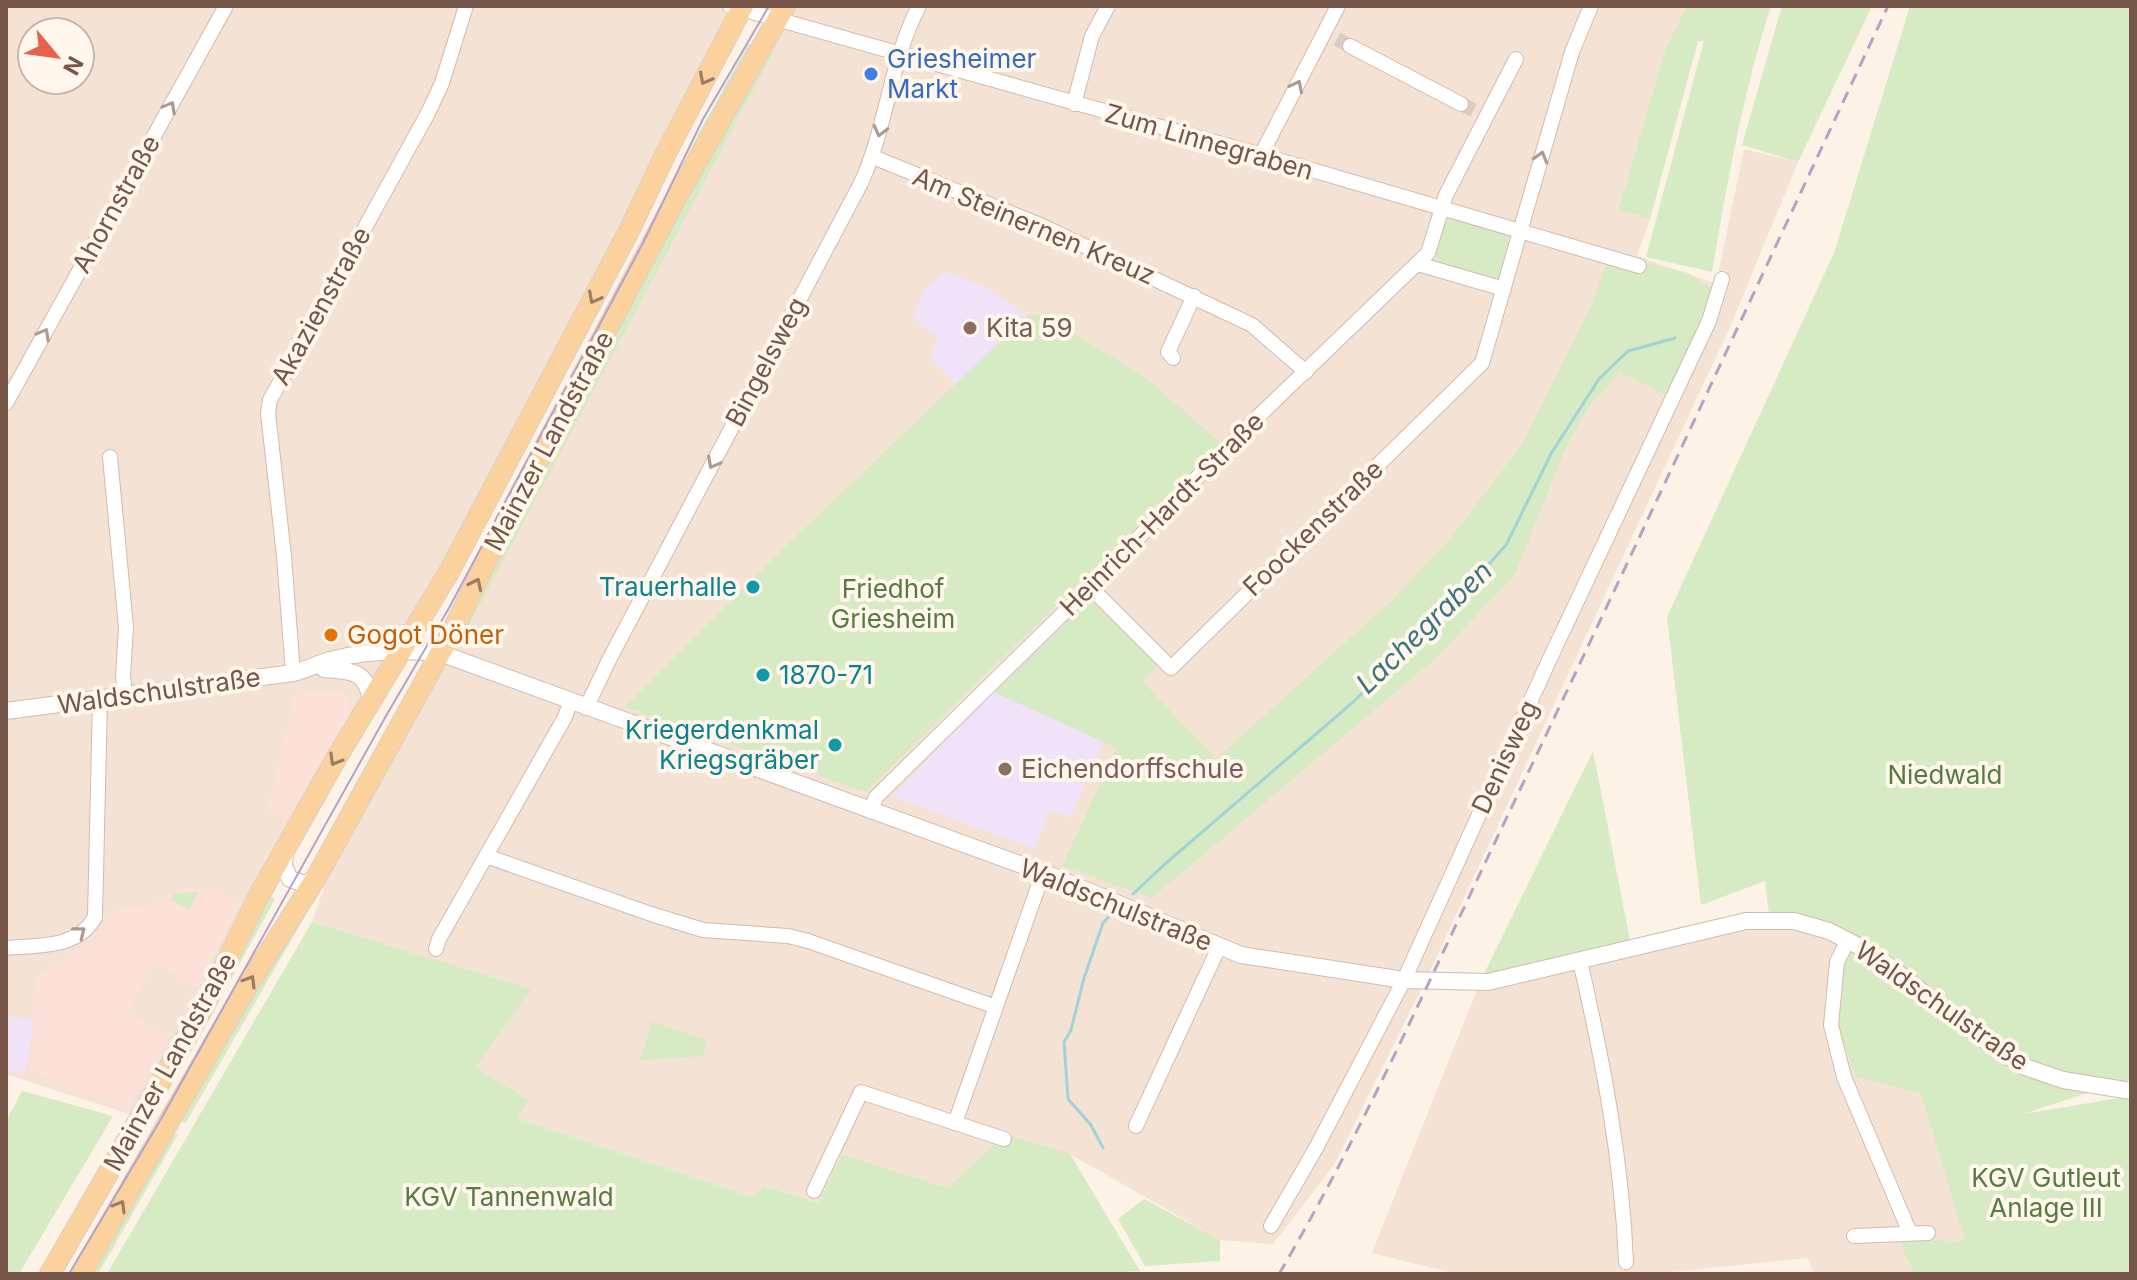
<svg xmlns="http://www.w3.org/2000/svg" width="2137" height="1280" font-family="Inter,sans-serif">
<style>
.residential{fill:#f4e3d4;fill-rule:evenodd}
.commercial{fill:#fde1d9}
.education{fill:#efe2f9}
.green{fill:#d6eac3}
.lines{fill:none;stroke-linecap:round;stroke-linejoin:round}
.stream{stroke:#9fd3d8;stroke-width:3}
.minor-tunnel{stroke:#dacbbe;stroke-width:14;stroke-dasharray:14 7;stroke-linecap:butt}
.minor-casing{stroke:#d0bbae;stroke-width:16}
.tertiary-casing{stroke:#d0bbae;stroke-width:18}
.primary-casing{stroke:#d9d0cc;stroke-width:22}
.minor{stroke:#fff;stroke-width:14}
.tertiary{stroke:#fff;stroke-width:16}
.primary{stroke:#fbd29d;stroke-width:20}
.tram{stroke:#b4a3c6;stroke-width:2}
.rail{stroke:#b4a3c6;stroke-width:3;stroke-dasharray:12 8;stroke-linecap:butt}
.oneway{stroke:#9e7c63}
.oneway2{stroke:#ad9a92}
.shop-dot{fill:#3f7fe0;stroke:#fff6ec;stroke-width:3}
.education-dot{fill:#8d6e63;stroke:#fff6ec;stroke-width:3}
.culture-dot{fill:#0f9aa8;stroke:#fff6ec;stroke-width:3}
.food-dot{fill:#e8710a;stroke:#fff6ec;stroke-width:3}
.labels{text-anchor:middle;stroke-width:8;stroke-linejoin:round;paint-order:stroke}
.shop-label{font-size:26px;fill:#366cbe;stroke:#fff6ec;text-anchor:start}
.street-label{font-size:26px;fill:#76574a;stroke:#fff6ec}
.education-label{font-size:26px;fill:#785e54;stroke:#fff6ec;text-anchor:start}
.culture-label{font-size:26px;fill:#0d838f;stroke:#fff6ec;text-anchor:end}
.park-label{font-size:26px;fill:#567c42;stroke:#fff6ec}
.food-label{font-size:26px;fill:#c56008;stroke:#fff6ec;text-anchor:start}
.water-label{font-size:28px;font-style:italic;fill:#3d757c;stroke:#fff6ec}
</style>
<rect width="100%" height="100%" fill="#fcf2e5"/>
<!-- residential -->
<g class="residential">
<path d="M6,6h737l-77,147 -525,965 -135,-44zM32,32h48v48h-48z"/>
<polygon points="785,6 1690,6 1665,51 1618,209 1650,219 1637,256 1716,284 1744,149 1798,162 1731,325 1420,992 1334,1165 1273,1244 1220,1240 1070,1154 948,1188 843,1154 819,1203 765,1186 754,1197 517,1118 529,1101 476,1067 530,989 312,922 348,818"/>
<polygon points="1770,923 1847,940 1921,1094 1965,1241 1900,1241 1914,1274 1814,1274 1807,1258 1653,1274 1457,1274 1372,1253 1481,980"/>
</g>
<!-- commercial -->
<g class="commercial">
<polygon points="333,692 341,693 349,700 349,714 287,819 268,809 295,694"/>
<polygon points="180,888 209,888 239,904 198,987 155,963 127,1012 163,1034 172,1033 129,1109 66,1088 31,1069 35,978 102,935 98,932 105,927 112,911 151,905"/>
</g>
<!-- education -->
<g class="education">
<polygon points="944,271 985,287 1027,316 957,386 930,358 938,338 913,318 924,290"/>
<polygon points="994,692 1103,742 1070,818 1050,810 1035,849 892,796"/>
<polygon points="6,1017 34,1019 26,1070 21,1069 19,1075 6,1071"/>
</g>
<!-- green -->
<g class="green">
<path d="M1687,6h84c-28,86 -44,177 -59,266l-66,-15 58,-216h-6l-48,178 -32,-9 47,-159z"/>
<polygon points="1782,6 1872,6 1798,162 1742,145"/>
<polygon points="1910,6 2131,6 2131,1079 2023,1114 2131,1096 2131,1274 1914,1274 1899,1240 1965,1241 1921,1094 1855,1076 1839,1028 1847,940 1770,923 1765,881 1701,905 1667,617 1834,253"/>
<polygon points="748,44 752,46 450,625 444,622 670,192 697,136"/>
<polygon points="769,51 773,53 466,631 461,628 675,217"/>
<polygon points="1452,220 1506,235 1511,243 1503,275 1494,278 1440,265 1435,257 1445,222"/>
<polygon points="1610,255 1688,273 1713,289 1674,399 1620,372 1587,409 1564,452 1515,574 1436,658 1152,898 1062,866 1117,748 994,692 1089,600 1160,664 1143,682 1216,759 1389,603 1450,539 1521,446 1592,304"/>
<polygon points="1042,314 1146,378 1221,443 866,792 625,707 788,544 1027,316"/>
<polygon points="1593,751 1631,945 1481,980"/>
<polygon points="272,888 275,890 271,897 275,899 224,992 221,991"/>
<polygon points="199,892 189,910 170,899 174,893"/>
<polygon points="304,909 308,911 185,1124 180,1120"/>
<polygon points="312,922 531,989 476,1067 529,1101 517,1118 754,1197 764,1186 819,1203 842,1154 948,1188 1005,1134 1070,1154 1140,1271 1084,1274 107,1274"/>
<polygon points="652,1022 707,1040 703,1056 640,1060"/>
<polygon points="22,1091 113,1116 19,1274 6,1274 6,1121"/>
<polygon points="171,1134 178,1134 98,1274 88,1274"/>
<polygon points="1144,1199 1220,1240 1220,1261 1145,1266 1118,1219"/>
</g>
<g class="lines">
<!-- stream -->
<g class="stream">
<polyline points="1133,894 1165,864 1352,703 1445,613 1506,545 1552,452 1599,379 1628,351 1675,338"/>
<polyline points="1103,1148 1091,1125 1068,1099 1064,1042 1071,1030 1084,978 1103,923 1116,909"/>
</g>
<!-- minor-tunnel -->
<g class="minor-tunnel">
<polyline points="1337,39 1350,46"/>
<polyline points="1461,104 1475,111"/>
</g>
<defs>
<g id="minor">
<polyline points="730,6 1261,155 1639,266"/>
<polyline points="1350,46 1461,104"/>
<polyline points="1074,104 1092,36 1108,6"/>
<polyline points="1261,155 1338,6"/>
<polyline points="873,157 1040,225 1252,325 1306,372"/>
<polyline points="1418,264 1504,289"/>
<polyline points="1173,358 1168,352 1194,296"/>
<polyline points="6,403 226,6"/>
<polyline points="110,457 126,627 123,675 125,695"/>
<polyline points="1090,587 1171,668 1482,363 1572,52 1591,6"/>
<polyline points="293,673 284,556 268,413 270,400 428,113 442,83 466,6"/>
<path d="M586,708l24,-50 251,-475c26,-57 29,-121 58,-177"/>
<polyline points="870,811 876,797 1090,587 1240,434 1428,253 1446,195 1516,59"/>
<polyline points="486,856 651,914 703,930 788,936 808,941 996,1007"/>
<polyline points="1848,940 1837,962 1831,1025 1844,1077 1910,1233"/>
<path d="M6,948c31,-3 72,1 89,-31l5,-218"/>
<polyline points="436,949 439,939 565,717 570,703"/>
<path d="M1580,961c23,100 42,199 46,301"/>
<polyline points="955,1123 1043,873"/>
<polyline points="1136,1126 1219,947"/>
<polyline points="814,1191 861,1092 1004,1139"/>
<polyline points="1271,1226 1316,1148 1404,980 1546,667 1709,321 1722,279"/>
<polyline points="1854,1236 1928,1233"/>
</g>
<g id="tertiary">
<path d="M324,669c28,3 42,0 47,32"/>
<path d="M6,711l287,-38c13,-3 24,-9 37,-13 34,-9 75,-10 110,-7l612,223 189,79 163,25 84,2 258,-61h48l35,10 43,22 111,86 42,28 38,13 68,11"/>
<polyline points="285,850 284,866 290,879 305,884 316,878"/>
</g>
<g id="primary">
<polyline points="50,1274 205,1005 258,897 337,757 449,572 630,229 666,153 743,6"/>
<polyline points="81,1274 246,988 316,878 453,630 506,521 675,200 785,6"/>
</g>
</defs>
<!-- minor casing -->
<use href="#minor" class="minor-casing"/>
<!-- tertiary casing -->
<use href="#tertiary" class="tertiary-casing"/>
<!-- primary casing -->
<use href="#primary" class="primary-casing"/>
<!-- minor -->
<use href="#minor" class="minor"/>
<!-- tertiary -->
<use href="#tertiary" class="tertiary"/>
<!-- primary -->
<use href="#primary" class="primary"/>
<!-- tram -->
<polyline class="tram" points="69,1274 161,1119 386,716 449,608 643,243 703,119 769,6"/>
<!-- rail -->
<path class="rail" d="M1279,1274c86,-146 154,-303 227,-455 129,-270 255,-542 382,-813"/>
</g>
<!-- one-way arrows -->
<defs><path id="oneway-chevron" d="M-2-3.5L2.5 0L-2 3.5" fill="none" stroke-width="1.6" stroke-linecap="round" stroke-linejoin="round" transform="scale(2)"/></defs>
<g class="oneway">
<use href="#oneway-chevron" transform="translate(705 79) rotate(118)"/>
<use href="#oneway-chevron" transform="translate(594 298) rotate(118)"/>
<use href="#oneway-chevron" transform="translate(476 584) rotate(-64)"/>
<use href="#oneway-chevron" transform="translate(335 760) rotate(120)"/>
<use href="#oneway-chevron" transform="translate(250 981) rotate(-59)"/>
<use href="#oneway-chevron" transform="translate(120 1206) rotate(-60)"/>
</g>
<g class="oneway2">
<use href="#oneway-chevron" transform="translate(1297 86) rotate(-63)"/>
<use href="#oneway-chevron" transform="translate(170 107) rotate(-61)"/>
<use href="#oneway-chevron" transform="translate(880 131) rotate(104)"/>
<use href="#oneway-chevron" transform="translate(1541 157) rotate(-74)"/>
<use href="#oneway-chevron" transform="translate(44 334) rotate(-61)"/>
<use href="#oneway-chevron" transform="translate(713 463) rotate(118)"/>
<use href="#oneway-chevron" transform="translate(80 932) rotate(-38)"/>
</g>
<!-- markers -->
<circle class="shop-dot" cx="871" cy="74" r="8"/>
<g class="education-dot">
<circle cx="970" cy="328" r="8"/>
<circle cx="1005" cy="769" r="8"/>
</g>
<g class="culture-dot">
<circle cx="753" cy="587" r="8"/>
<circle cx="763" cy="675" r="8"/>
<circle cx="835" cy="745" r="8"/>
</g>
<circle class="food-dot" cx="331" cy="635" r="8"/>
<g class="labels">
<!-- shop labels -->
<g class="shop-label">
<text x="887" y="68">Griesheimer<tspan x="887" dy="30">Markt</tspan></text>
</g>
<!-- street labels -->
<g class="street-label">
<text transform="translate(1209 142) rotate(16)" y="9">Zum Linnegraben</text>
<text transform="translate(116 204) rotate(-61)" y="9">Ahornstraße</text>
<text transform="translate(1034 226) rotate(23)" y="9">Am Steinernen Kreuz</text>
<text transform="translate(321 306) rotate(-61)" y="9">Akazienstraße</text>
<text transform="translate(766 362) rotate(-62)" y="9">Bingelsweg</text>
<text transform="translate(549 441) rotate(-62)" y="9">Mainzer Landstraße</text>
<text transform="translate(1162 514) rotate(-45)" y="9">Heinrich-Hardt-Straße</text>
<text transform="translate(1313 528) rotate(-44)" y="9">Foockenstraße</text>
<text transform="translate(159 691) rotate(-8)" y="9">Waldschulstraße</text>
<text transform="translate(1505 757) rotate(-65)" y="9">Denisweg</text>
<text transform="translate(1116 905) rotate(22)" y="9">Waldschulstraße</text>
<text transform="translate(1942 1006) rotate(35)" y="9">Waldschulstraße</text>
<text transform="translate(170 1062) rotate(-61)" y="9">Mainzer Landstraße</text>
</g>
<!-- education labels -->
<g class="education-label">
<text x="986" y="337">Kita 59</text>
<text x="1021" y="778">Eichendorffschule</text>
</g>
<!-- culture labels -->
<g class="culture-label">
<text x="737" y="596">Trauerhalle</text>
<text x="779" y="684" text-anchor="start">1870-71</text>
<text x="819" y="739">Kriegerdenkmal<tspan x="819" dy="30">Kriegsgräber</tspan></text>
</g>
<!-- park labels -->
<g class="park-label">
<text x="893" y="598">Friedhof<tspan x="893" dy="30">Griesheim</tspan></text>
<text x="1945" y="784">Niedwald</text>
<text x="2046" y="1187">KGV Gutleut<tspan x="2046" dy="30">Anlage III</tspan></text>
<text x="509" y="1206">KGV Tannenwald</text>
</g>
<!-- food labels -->
<g class="food-label">
<text x="347" y="644">Gogot Döner</text>
</g>
<!-- water labels -->
<g class="water-label">
<text transform="translate(1424 627) rotate(-44)" y="10">Lachegraben</text>
</g>
</g>
<!-- border -->
<rect width="2137" height="1280" fill="none" stroke="#76574a" stroke-width="16"/>
<!-- north arrow -->
<g transform="translate(56 56) rotate(119)"><circle r="38" fill="#fff6ec" stroke="#c8b6ab" stroke-width="2"/>
<path d="M0-6L14 30L0 20L-14 30Z" fill="#e76249"/>
<text y="-12" font-size="22" font-weight="bold" text-anchor="middle" fill="#76574a">N</text>
</g>
</svg>
